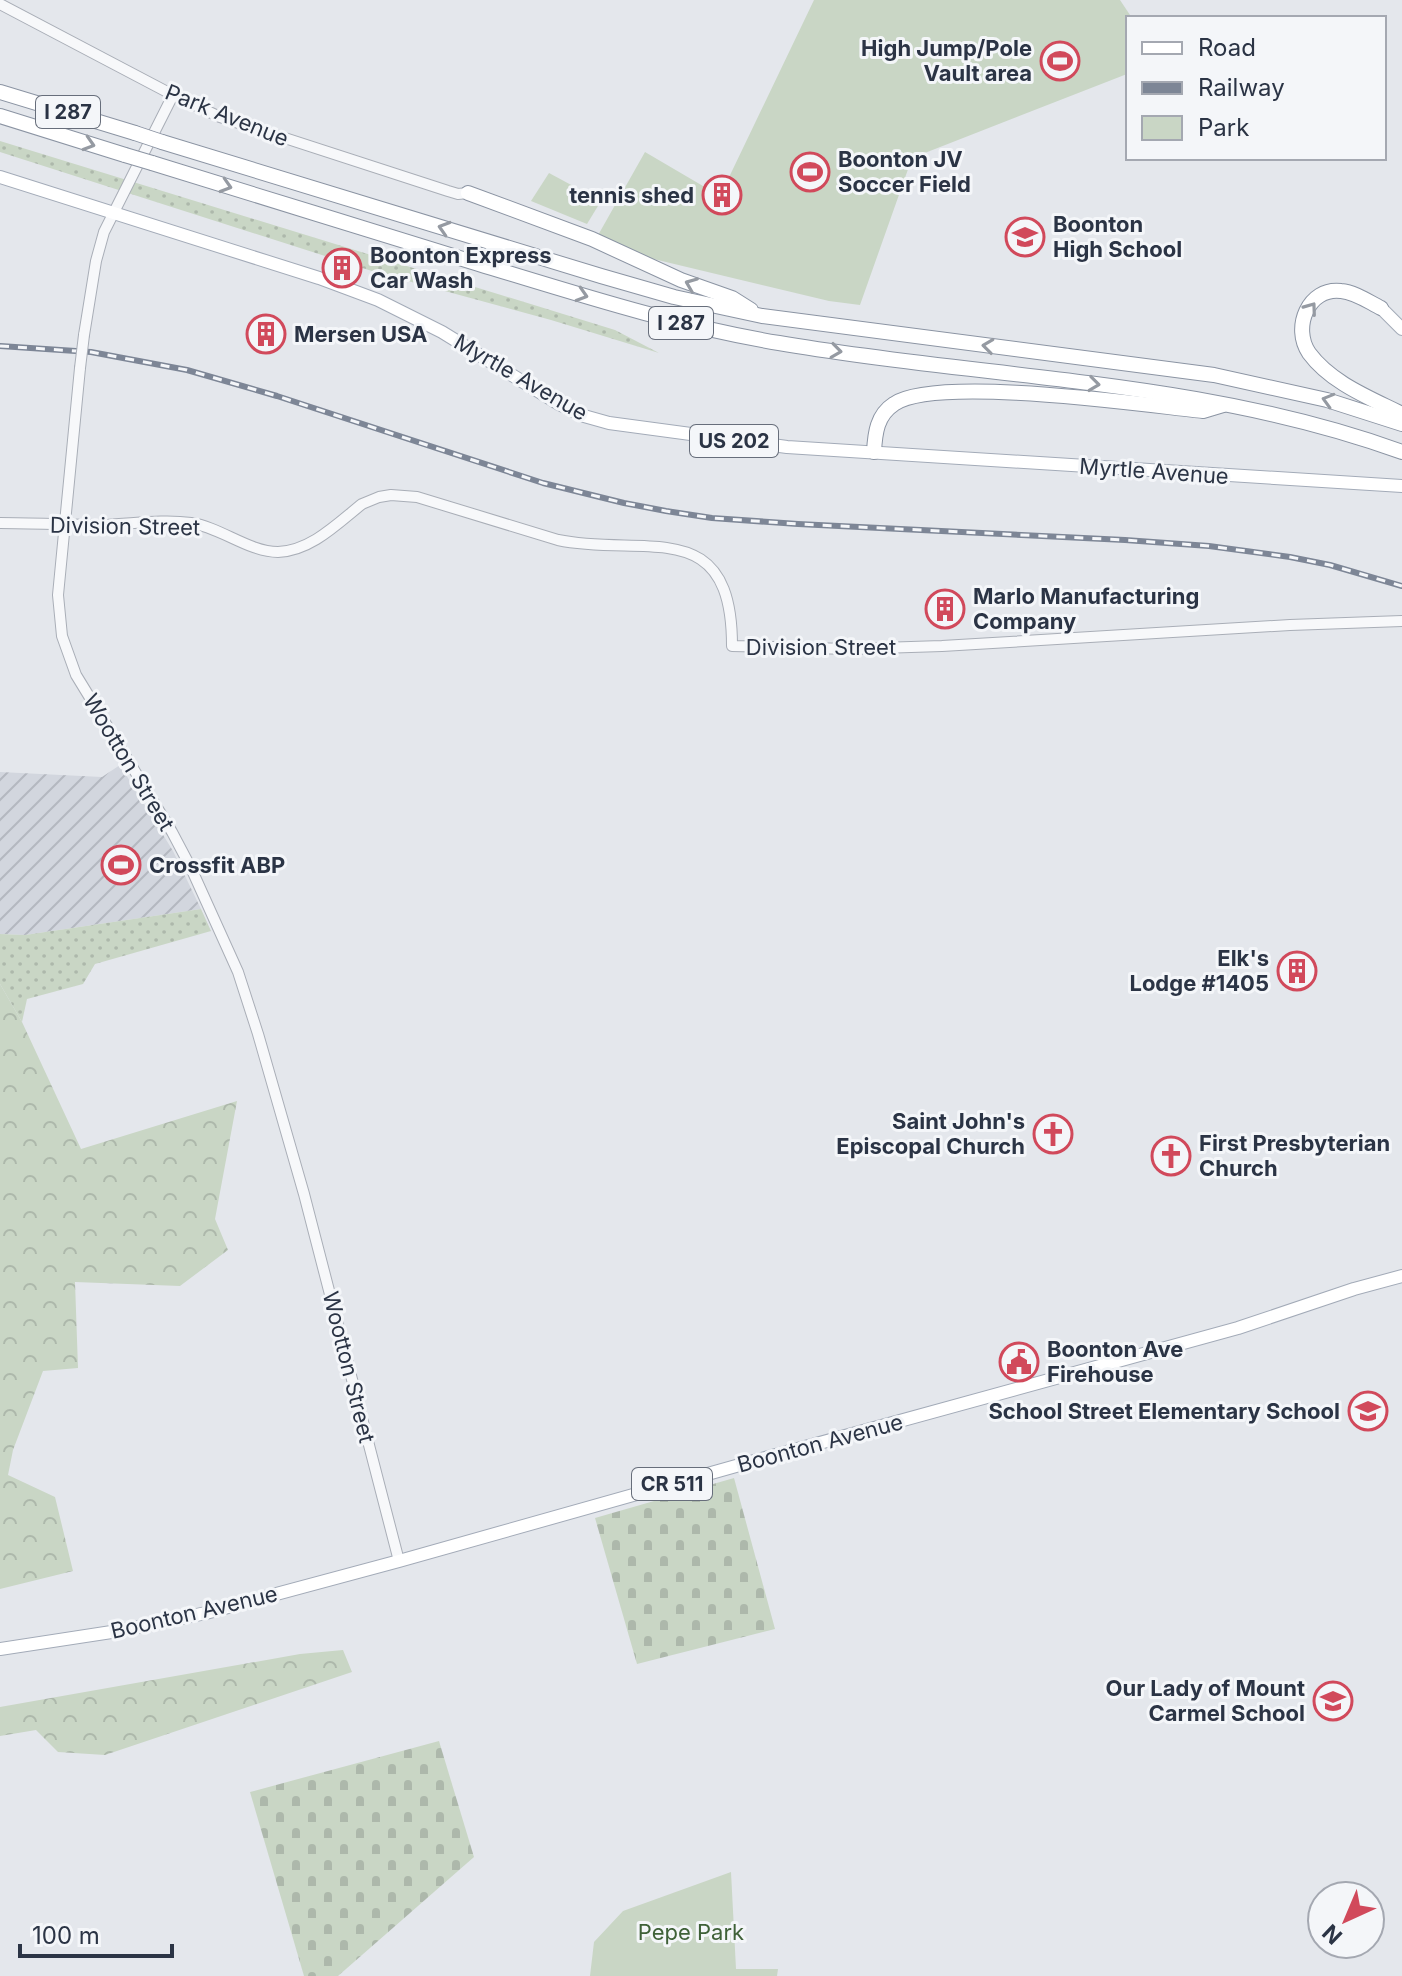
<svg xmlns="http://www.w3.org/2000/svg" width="1402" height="1976" font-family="Inter,sans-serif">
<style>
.industrial{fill:url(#industrial-furrows)}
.grass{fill:url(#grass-dots)}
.forest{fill:url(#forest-crowns)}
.cemetery{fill:url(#cemetery-stones)}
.park{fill:#c9d6c5}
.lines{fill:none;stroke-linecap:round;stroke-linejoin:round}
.tertiary-casing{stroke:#a9aeb7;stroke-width:12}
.primary-casing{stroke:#a3abb8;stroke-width:14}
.motorway-casing{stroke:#8b94a3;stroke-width:16}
.tertiary{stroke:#f7f8fa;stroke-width:10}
.primary{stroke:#fff;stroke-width:12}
.motorway{stroke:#fff;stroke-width:14}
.rail-casing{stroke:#7d8696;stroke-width:6}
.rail{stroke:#f4f6f9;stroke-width:3;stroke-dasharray:9;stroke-linecap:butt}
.tertiary-bridge-casing{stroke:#a9aeb7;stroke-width:12;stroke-linecap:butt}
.motorway-bridge-casing{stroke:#8b94a3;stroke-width:16;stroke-linecap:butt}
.tertiary-bridge{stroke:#f7f8fa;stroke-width:10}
.motorway-bridge{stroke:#fff;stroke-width:14}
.oneway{stroke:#959aa2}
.labels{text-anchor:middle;stroke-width:6;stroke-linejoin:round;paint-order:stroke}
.shield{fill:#f4f6f9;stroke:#676e7b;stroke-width:2}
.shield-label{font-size:20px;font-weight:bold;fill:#2b3445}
.poi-label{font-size:22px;font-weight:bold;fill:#2b3445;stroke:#f4f6f9;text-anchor:start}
.street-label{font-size:22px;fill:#2b3445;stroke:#f4f6f9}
.park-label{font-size:22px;fill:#3f6138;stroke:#f4f6f9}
</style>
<defs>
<pattern id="industrial-furrows" width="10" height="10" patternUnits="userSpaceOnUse" patternTransform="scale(2)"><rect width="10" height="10" fill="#d2d6de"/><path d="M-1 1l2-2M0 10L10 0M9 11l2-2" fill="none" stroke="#b4b8c0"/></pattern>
<pattern id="grass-dots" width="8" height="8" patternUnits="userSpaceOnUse" patternTransform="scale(2)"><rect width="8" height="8" fill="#c9d6c5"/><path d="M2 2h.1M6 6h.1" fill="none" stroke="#adb8ab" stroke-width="1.8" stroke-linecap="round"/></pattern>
<pattern id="forest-crowns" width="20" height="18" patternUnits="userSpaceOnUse" patternTransform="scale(2)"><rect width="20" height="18" fill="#c9d6c5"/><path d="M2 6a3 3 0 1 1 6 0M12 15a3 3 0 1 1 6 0" fill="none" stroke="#adb8ab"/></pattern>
<pattern id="cemetery-stones" width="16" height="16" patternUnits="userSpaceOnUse" patternTransform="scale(2)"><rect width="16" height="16" fill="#c9d6c5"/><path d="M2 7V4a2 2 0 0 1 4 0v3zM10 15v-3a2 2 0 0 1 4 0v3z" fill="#adb8ab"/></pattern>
</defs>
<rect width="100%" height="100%" fill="#e4e7ec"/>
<!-- industrial -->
<polygon class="industrial" points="120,765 173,851 201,909 25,935 0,934 0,772 102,777"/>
<!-- grass -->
<g class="grass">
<polygon points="0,141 615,330 659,353 551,320 375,272 0,152"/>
<polygon points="201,909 211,931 95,964 83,984 27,999 22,1022 0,984 0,934 25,935"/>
</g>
<!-- forest -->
<g class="forest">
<polygon points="0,984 22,1022 81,1149 237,1101 215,1219 228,1250 180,1286 75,1282 78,1368 43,1371 13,1450 8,1475 55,1497 73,1571 0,1589"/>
<polygon points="343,1650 352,1672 105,1755 58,1752 36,1730 0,1736 0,1707 300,1654"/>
</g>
<!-- cemetery -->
<g class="cemetery">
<polygon points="734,1478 775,1629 637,1664 595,1518"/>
<polygon points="439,1741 474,1857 338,1976 304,1976 250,1792"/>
</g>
<!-- park -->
<g class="park">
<polygon points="814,0 1120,0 1132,18 1128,18 1128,71 1127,74 912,158 860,305 829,301 641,256 597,237 645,152 720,196"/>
<polygon points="549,173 601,201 587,224 531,201"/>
<polygon points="731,1872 736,1969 778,1969 777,1976 590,1976 594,1942 623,1911"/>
</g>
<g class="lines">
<defs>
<g id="tertiary">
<polyline points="0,4 173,95 220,117 448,191 458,194 468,193"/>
<polyline points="84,335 96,261 104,232 173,95"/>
<polyline points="80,368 58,595 62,636 76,675 172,832 191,868 238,972 258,1034 304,1194 399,1561"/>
<path d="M0,523c35,0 70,2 105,2 28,-1 58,-6 86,-2 29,4 58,29 87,29 33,-1 60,-29 84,-48l17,-7 12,-2 26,2 141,43c87,18 174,-27 174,106l117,3 93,-3 348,-21 112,-4"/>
</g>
<g id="primary">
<polyline points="0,177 319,278 378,300 442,332 559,404 584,416 609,423 787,447 1402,486"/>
<polyline points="1381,308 1402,329"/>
<polyline points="0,1649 118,1631 206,1613 399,1561 736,1466 1238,1328 1354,1289 1402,1276"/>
</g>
<g id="motorway">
<polyline points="0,92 135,133"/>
<polyline points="0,116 125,155"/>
<polyline points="162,142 601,276 674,297 762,316 1214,375 1327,400 1402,424"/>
<path d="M152,163c109,34 218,67 327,101 99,30 198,62 300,79 208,36 423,36 623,109"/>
<polyline points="468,193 592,239 681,280 732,298 751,310"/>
<path d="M1381,308c-12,-6 -26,-16 -40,-17 -33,-4 -49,37 -32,62 22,30 61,45 93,61"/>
<path d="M874,452c1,-19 3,-37 20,-48 42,-29 251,1 309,7l20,-6"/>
</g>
</defs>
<!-- tertiary casing -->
<use href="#tertiary" class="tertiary-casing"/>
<!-- primary casing -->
<use href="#primary" class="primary-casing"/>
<!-- motorway casing -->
<use href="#motorway" class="motorway-casing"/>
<!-- tertiary -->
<use href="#tertiary" class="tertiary"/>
<!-- primary -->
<use href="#primary" class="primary"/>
<!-- motorway -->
<use href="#motorway" class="motorway"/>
<defs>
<polyline id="rail" points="0,346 91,352 187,370 277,396 543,483 624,503 666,511 712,518 798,524 1125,540 1209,546 1290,557 1330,565 1402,586"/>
</defs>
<!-- rail casing -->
<use href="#rail" class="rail-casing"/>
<!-- rail -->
<use href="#rail" class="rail"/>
<defs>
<polyline id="tertiary-bridge" points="80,368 84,335"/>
<g id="motorway-bridge">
<polyline points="135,133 162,142"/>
<polyline points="125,155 152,163"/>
</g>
</defs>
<!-- tertiary-bridge casing -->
<use href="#tertiary-bridge" class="tertiary-bridge-casing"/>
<!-- motorway-bridge casing -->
<use href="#motorway-bridge" class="motorway-bridge-casing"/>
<!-- tertiary-bridge -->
<use href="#tertiary-bridge" class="tertiary-bridge"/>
<!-- motorway-bridge -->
<use href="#motorway-bridge" class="motorway-bridge"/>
</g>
<!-- one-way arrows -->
<defs><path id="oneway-chevron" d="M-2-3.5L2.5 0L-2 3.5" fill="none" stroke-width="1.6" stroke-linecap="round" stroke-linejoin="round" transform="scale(2)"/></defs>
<g class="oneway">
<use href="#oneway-chevron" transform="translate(89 144) rotate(17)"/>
<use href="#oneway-chevron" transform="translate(226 186) rotate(17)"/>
<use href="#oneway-chevron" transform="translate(444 228) rotate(-163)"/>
<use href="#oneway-chevron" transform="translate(691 284) rotate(-158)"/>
<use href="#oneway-chevron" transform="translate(582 295) rotate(17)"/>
<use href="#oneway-chevron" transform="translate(1311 308) rotate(-54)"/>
<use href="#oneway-chevron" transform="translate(988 346) rotate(-173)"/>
<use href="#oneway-chevron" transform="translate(836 351) rotate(8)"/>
<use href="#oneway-chevron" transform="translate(1094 384) rotate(7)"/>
<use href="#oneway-chevron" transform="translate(1328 400) rotate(-164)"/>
</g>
<!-- icons -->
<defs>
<symbol id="stadium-ring" viewBox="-11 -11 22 22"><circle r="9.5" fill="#f4f6f9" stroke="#d1495b" stroke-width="1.5"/><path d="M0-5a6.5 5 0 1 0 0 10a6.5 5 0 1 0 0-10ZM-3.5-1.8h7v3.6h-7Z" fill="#d1495b"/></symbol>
<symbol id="building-ring" viewBox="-11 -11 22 22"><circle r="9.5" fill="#f4f6f9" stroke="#d1495b" stroke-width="1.5"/><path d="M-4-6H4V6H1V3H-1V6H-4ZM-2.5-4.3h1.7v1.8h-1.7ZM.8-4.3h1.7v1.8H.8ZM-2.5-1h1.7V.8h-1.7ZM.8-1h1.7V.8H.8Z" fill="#d1495b"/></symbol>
<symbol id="school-ring" viewBox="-11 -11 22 22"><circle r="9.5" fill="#f4f6f9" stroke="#d1495b" stroke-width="1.5"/><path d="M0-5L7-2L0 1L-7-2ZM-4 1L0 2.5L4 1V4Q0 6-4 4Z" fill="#d1495b"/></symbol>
<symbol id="church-ring" viewBox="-11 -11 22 22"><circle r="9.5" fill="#f4f6f9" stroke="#d1495b" stroke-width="1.5"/><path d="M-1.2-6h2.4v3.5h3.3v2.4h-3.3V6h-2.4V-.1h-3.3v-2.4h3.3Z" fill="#d1495b"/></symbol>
<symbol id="civic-ring" viewBox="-11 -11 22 22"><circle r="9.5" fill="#f4f6f9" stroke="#d1495b" stroke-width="1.5"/><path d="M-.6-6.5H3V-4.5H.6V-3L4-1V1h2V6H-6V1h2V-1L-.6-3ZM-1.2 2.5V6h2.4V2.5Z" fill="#d1495b"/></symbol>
</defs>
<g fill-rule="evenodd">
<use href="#stadium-ring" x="1038" y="39" width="44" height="44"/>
<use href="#stadium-ring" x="788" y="150" width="44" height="44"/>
<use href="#building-ring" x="700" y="173" width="44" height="44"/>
<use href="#school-ring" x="1003" y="215" width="44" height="44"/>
<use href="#building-ring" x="320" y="246" width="44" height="44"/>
<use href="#building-ring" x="244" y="312" width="44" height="44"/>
<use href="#building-ring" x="923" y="587" width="44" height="44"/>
<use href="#stadium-ring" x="99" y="843" width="44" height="44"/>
<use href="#building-ring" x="1275" y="949" width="44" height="44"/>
<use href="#church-ring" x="1031" y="1112" width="44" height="44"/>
<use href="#church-ring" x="1149" y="1134" width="44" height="44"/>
<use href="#civic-ring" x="997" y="1340" width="44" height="44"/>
<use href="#school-ring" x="1346" y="1389" width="44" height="44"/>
<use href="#school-ring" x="1311" y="1679" width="44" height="44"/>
</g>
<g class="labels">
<!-- shield labels -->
<g class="shield">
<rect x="36" y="96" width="64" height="32" rx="6"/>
<rect x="649" y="307" width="64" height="32" rx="6"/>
<rect x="690" y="425" width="88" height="32" rx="6"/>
<rect x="632" y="1468" width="80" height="32" rx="6"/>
</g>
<g class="shield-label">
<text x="68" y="119">I 287</text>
<text x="681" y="330">I 287</text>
<text x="734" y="448">US 202</text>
<text x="672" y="1491">CR 511</text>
</g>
<!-- poi labels -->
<g class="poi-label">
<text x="1032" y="56" text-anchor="end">High Jump/Pole<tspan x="1032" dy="25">Vault area</tspan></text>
<text x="838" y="167">Boonton JV<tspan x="838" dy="25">Soccer Field</tspan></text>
<text x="694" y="203" text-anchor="end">tennis shed</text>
<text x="1053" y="232">Boonton<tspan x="1053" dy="25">High School</tspan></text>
<text x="370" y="263">Boonton Express<tspan x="370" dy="25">Car Wash</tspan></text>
<text x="294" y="342">Mersen USA</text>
<text x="973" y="604">Marlo Manufacturing<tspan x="973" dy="25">Company</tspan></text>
<text x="149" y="873">Crossfit ABP</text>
<text x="1269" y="966" text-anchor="end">Elk's<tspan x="1269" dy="25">Lodge #1405</tspan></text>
<text x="1025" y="1129" text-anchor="end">Saint John's<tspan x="1025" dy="25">Episcopal Church</tspan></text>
<text x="1199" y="1151">First Presbyterian<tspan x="1199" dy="25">Church</tspan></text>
<text x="1047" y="1357">Boonton Ave<tspan x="1047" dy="25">Firehouse</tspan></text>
<text x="1340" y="1419" text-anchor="end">School Street Elementary School</text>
<text x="1305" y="1696" text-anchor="end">Our Lady of Mount<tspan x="1305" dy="25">Carmel School</tspan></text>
</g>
<!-- street labels -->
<g class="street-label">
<text transform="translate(227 115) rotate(22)" y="8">Park Avenue</text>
<text transform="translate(521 377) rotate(30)" y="8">Myrtle Avenue</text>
<text transform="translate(1154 471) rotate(4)" y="8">Myrtle Avenue</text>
<text transform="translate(125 526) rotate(1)" y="8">Division Street</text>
<text x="821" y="655">Division Street</text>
<text transform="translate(129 762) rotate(59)" y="8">Wootton Street</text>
<text transform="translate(349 1367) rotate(76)" y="8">Wootton Street</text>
<text transform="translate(820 1443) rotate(-15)" y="8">Boonton Avenue</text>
<text transform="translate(194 1612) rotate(-13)" y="8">Boonton Avenue</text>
</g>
<!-- park labels -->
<g class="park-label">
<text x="691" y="1940">Pepe Park</text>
</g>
</g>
<!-- legend -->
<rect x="1126" y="16" width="260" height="144" fill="#f4f6f9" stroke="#a4a8b1" stroke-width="2"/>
<rect x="1142" y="42" width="40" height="12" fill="#ffffff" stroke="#a4a8b1" stroke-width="2"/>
<text x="1198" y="56" font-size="24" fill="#2b3445">Road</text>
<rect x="1142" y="82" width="40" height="12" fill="#7d8696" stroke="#a4a8b1" stroke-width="2"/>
<text x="1198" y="96" font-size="24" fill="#2b3445">Railway</text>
<rect x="1142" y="116" width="40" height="24" fill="#c9d6c5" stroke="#a4a8b1" stroke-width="2"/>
<text x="1198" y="136" font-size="24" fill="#2b3445">Park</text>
<!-- north arrow -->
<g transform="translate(1346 1920) rotate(224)"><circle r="38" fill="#f4f6f9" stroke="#a4a8b1" stroke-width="2"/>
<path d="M0-6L14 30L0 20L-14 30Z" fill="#d1495b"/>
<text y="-12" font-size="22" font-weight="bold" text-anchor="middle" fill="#2b3445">N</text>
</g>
<!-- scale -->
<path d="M20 1944v12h152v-12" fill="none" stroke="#2b3445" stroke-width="4"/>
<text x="32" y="1944" font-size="24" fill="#2b3445" stroke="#f4f6f9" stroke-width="6" paint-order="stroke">100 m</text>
</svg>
